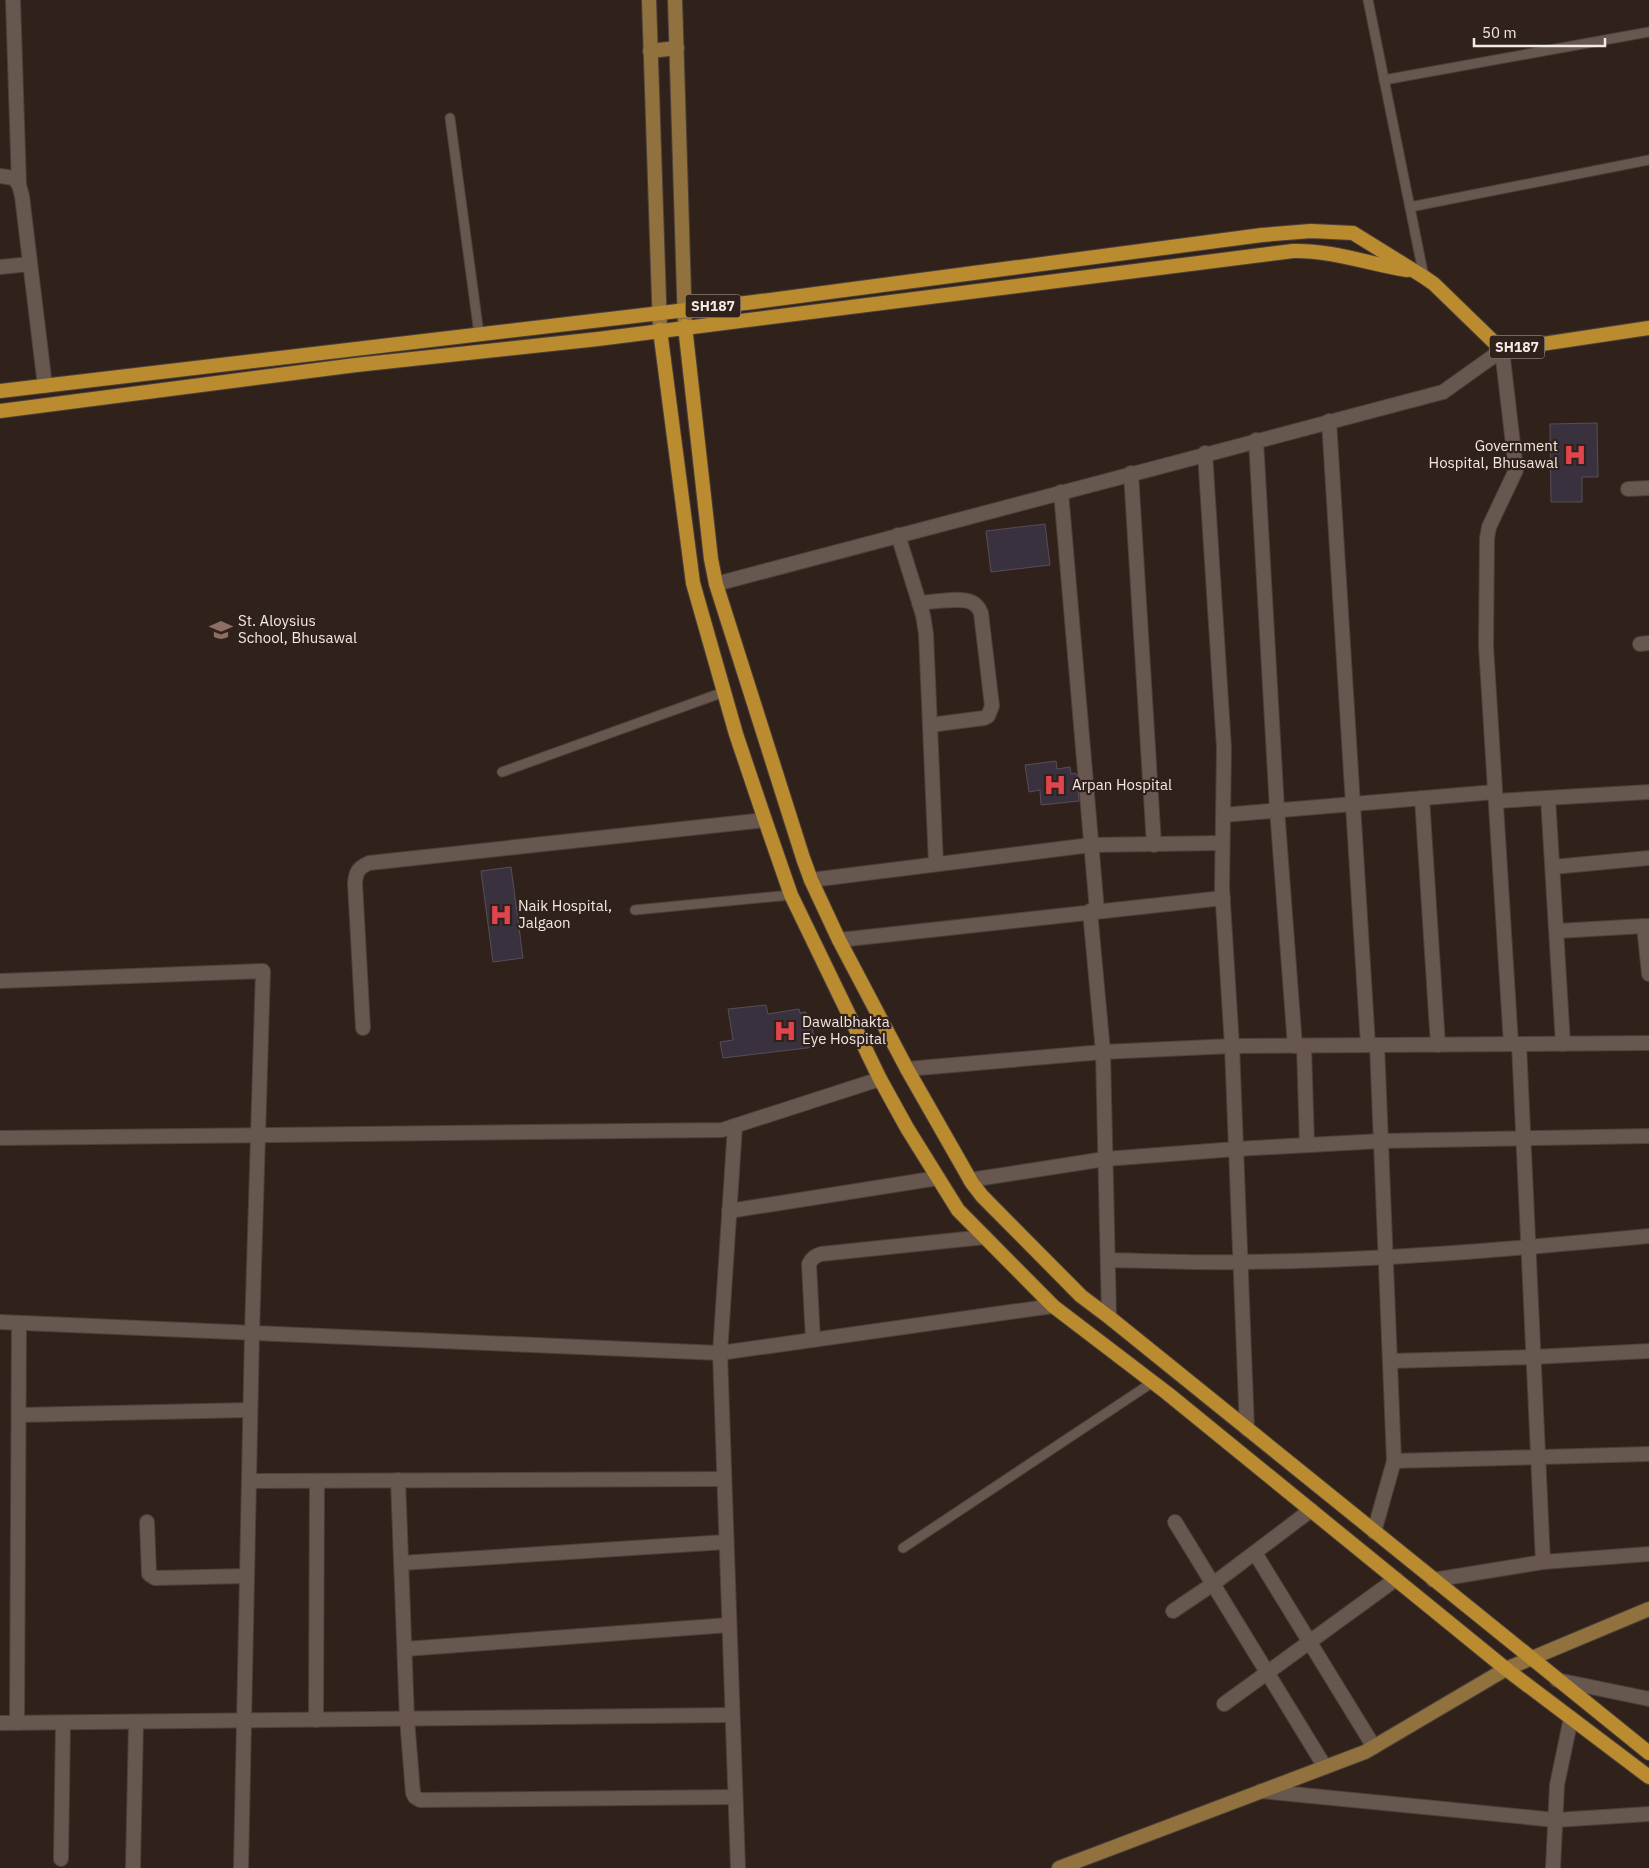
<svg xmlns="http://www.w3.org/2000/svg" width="1649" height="1868" font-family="'IBM Plex Sans',sans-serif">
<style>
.building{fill:#3a313e;stroke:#574d5b}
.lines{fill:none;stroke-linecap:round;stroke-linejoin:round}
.service-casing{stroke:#4c403b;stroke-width:11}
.minor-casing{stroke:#4c403b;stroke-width:16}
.tertiary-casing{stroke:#4c403b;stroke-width:16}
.secondary-casing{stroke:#4c403b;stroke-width:16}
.primary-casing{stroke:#4c403b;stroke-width:16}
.service{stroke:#67574f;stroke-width:9}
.minor{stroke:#67574f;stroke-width:14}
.tertiary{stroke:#67574f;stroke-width:14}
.secondary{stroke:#91723f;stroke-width:14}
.primary{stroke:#ba8c2f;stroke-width:14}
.labels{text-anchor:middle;stroke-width:4.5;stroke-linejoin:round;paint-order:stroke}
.shield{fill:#30221b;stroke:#b8ada8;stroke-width:1}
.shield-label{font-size:14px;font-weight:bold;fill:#f2e8e4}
.poi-label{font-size:15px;fill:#f2e8e4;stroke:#30221b;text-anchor:start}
</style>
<rect width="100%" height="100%" fill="#30221b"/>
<!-- building -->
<g class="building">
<polygon points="1597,423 1598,477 1582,477 1582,502 1551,502 1550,424"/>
<polygon points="1045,524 1050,565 991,572 986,531"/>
<polygon points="1056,761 1057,769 1070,767 1071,774 1075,773 1077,775 1079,801 1041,805 1040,790 1029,792 1025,765"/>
<polygon points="511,867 523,958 493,962 481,871"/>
<polygon points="766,1005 768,1014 799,1009 800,1013 806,1012 807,1019 811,1018 815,1047 723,1058 720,1042 733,1040 728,1009"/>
</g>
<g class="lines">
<defs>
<g id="service">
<polyline points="1368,0 1424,277"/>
<polyline points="1384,80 1649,32"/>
<polyline points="450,118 479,334"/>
<polyline points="1410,207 1649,160"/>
<polyline points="502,772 724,692"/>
<polyline points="635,910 791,895"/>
<polyline points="903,1548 1153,1382"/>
</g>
<g id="minor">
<polyline points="13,0 19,185"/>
<polyline points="0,176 14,178 19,185 22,196 45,386"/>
<polyline points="0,267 30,264"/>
<polyline points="1329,421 1368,1045"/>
<polyline points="1256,440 1277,809 1295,1046"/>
<polyline points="1205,453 1224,748 1222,888 1232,1046 1247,1429"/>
<polyline points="1131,473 1154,845"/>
<polyline points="1628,489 1649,488"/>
<polyline points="1061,492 1097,911"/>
<polyline points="898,535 923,615 926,634 936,864"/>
<polyline points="716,584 1443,392 1502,350 1516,470 1489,527 1487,538 1486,646 1511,1044"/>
<path d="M919,603c13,-1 40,-6 52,-1 5,2 8,6 10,11l11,93 -4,10 -4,2 -54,7"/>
<polyline points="1640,644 1649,643"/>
<polyline points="1422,798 1438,1045"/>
<polyline points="1548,798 1563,1044"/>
<polyline points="1496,801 1649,792"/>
<polyline points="1223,815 1495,792"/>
<polyline points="1553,867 1649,858"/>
<polyline points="811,880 1091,845 1222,843"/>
<polyline points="1090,911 1103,1052 1109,1317"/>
<polyline points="1649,926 1644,926 1649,974"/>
<polyline points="1557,931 1644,926"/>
<polyline points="839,940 1223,898"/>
<polyline points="0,981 263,971 252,1333"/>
<path d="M363,1028l-8,-145c1,-11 3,-15 14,-20l396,-43"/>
<polyline points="1519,1044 1543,1562"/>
<polyline points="1304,1046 1307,1145"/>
<polyline points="907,1069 1103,1052 1232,1046 1649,1043"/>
<polyline points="0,1138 722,1130 880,1079"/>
<polyline points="970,1180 1105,1159 1236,1149 1381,1141 1649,1136"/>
<polyline points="729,1211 938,1178"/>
<path d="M1108,1260c44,1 88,3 132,2 137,-1 273,-13 409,-26"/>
<path d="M813,1340l-4,-76c3,-6 6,-8 12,-10l164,-17"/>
<polyline points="720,1353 735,1126"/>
<polyline points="1390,1361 1533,1357 1649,1351"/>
<polyline points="19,1415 250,1410"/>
<polyline points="1394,1461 1649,1454"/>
<polyline points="398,1480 407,1719 413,1793 415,1797 420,1800 735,1797"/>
<polyline points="249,1481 724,1479"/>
<polyline points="147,1522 149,1574 155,1578 247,1576"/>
<polyline points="1175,1522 1325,1767"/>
<polyline points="1374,1532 1394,1461 1377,1045"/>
<polyline points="1255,1553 1374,1747"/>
<polyline points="401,1563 726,1542"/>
<polyline points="1433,1580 1543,1562 1649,1554"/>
<polyline points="1173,1611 1213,1584 1311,1510"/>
<polyline points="405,1649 729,1625"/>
<polyline points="1557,1680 1649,1699"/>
<polyline points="1224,1704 1396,1579"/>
<polyline points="316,1720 317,1481"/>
<polyline points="17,1723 19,1323"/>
<polyline points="1261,1791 1556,1820 1649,1814"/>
<polyline points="61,1859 63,1723"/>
<polyline points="133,1868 136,1722"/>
<polyline points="1553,1868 1557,1785 1571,1718"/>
</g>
<g id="tertiary">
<polyline points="0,1322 720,1353 1053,1306"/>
<polyline points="720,1353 738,1868"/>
<polyline points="0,1723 732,1715"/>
<polyline points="241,1868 252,1333"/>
</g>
<g id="secondary">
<polyline points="649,0 660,330"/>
<polyline points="675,0 685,326"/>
<polyline points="650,51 677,48"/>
<polyline points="1059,1868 1365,1752 1506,1669 1649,1609"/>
</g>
<g id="primary">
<polyline points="685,326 711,559 716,584 803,858 811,880 839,940 907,1069 972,1183 982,1196 1081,1296 1109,1317 1649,1753"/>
<polyline points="660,330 693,583 736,734 765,820 791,895 880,1079 907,1128 958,1210 1053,1306 1167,1393 1506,1669 1649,1777"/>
<polyline points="0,391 754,302 1262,235 1311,231 1353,233 1424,277 1434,284 1502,350 1649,328"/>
<path d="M0,411l356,-46 242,-26 695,-88c39,-1 76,13 114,19"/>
</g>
</defs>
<!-- service casing -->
<use href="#service" class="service-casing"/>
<!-- minor casing -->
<use href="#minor" class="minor-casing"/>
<!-- tertiary casing -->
<use href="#tertiary" class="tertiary-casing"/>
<!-- secondary casing -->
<use href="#secondary" class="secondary-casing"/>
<!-- primary casing -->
<use href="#primary" class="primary-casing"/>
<!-- service -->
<use href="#service" class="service"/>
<!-- minor -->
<use href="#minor" class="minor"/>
<!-- tertiary -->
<use href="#tertiary" class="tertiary"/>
<!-- secondary -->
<use href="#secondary" class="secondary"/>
<!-- primary -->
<use href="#primary" class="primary"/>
</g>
<!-- icons -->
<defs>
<symbol id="hospital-bare" viewBox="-9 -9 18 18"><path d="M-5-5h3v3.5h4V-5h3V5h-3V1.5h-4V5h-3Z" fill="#e0444e" stroke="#30221b" stroke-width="2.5" paint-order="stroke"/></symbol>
<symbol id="school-bare" viewBox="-9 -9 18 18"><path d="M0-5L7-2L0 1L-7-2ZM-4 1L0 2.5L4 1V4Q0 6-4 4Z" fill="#8d6e63" stroke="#30221b" stroke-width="2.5" paint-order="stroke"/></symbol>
</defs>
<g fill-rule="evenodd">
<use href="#hospital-bare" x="1559" y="439" width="32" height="32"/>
<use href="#school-bare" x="205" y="614" width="32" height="32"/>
<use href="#hospital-bare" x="1039" y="769" width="32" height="32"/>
<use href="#hospital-bare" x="485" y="899" width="32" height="32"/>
<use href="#hospital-bare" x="769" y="1015" width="32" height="32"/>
</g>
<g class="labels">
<!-- shield labels -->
<g class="shield">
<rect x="685.5" y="294.5" width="55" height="23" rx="4"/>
<rect x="1489.5" y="335.5" width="55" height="23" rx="4"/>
</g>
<g class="shield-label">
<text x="713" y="311">SH187</text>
<text x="1517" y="352">SH187</text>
</g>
<!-- poi labels -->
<g class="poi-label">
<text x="1558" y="451" text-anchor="end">Government<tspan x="1558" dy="17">Hospital, Bhusawal</tspan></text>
<text x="238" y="626">St. Aloysius<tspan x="238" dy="17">School, Bhusawal</tspan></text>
<text x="1072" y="790">Arpan Hospital</text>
<text x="518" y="911">Naik Hospital,<tspan x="518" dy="17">Jalgaon</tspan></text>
<text x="802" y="1027">Dawalbhakta<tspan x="802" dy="17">Eye Hospital</tspan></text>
</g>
</g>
<!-- scale -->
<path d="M1474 38v8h131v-8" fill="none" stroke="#f2e8e4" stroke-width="2.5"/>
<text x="1482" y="38" font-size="15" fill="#f2e8e4" stroke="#30221b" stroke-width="4" paint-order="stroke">50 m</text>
</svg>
